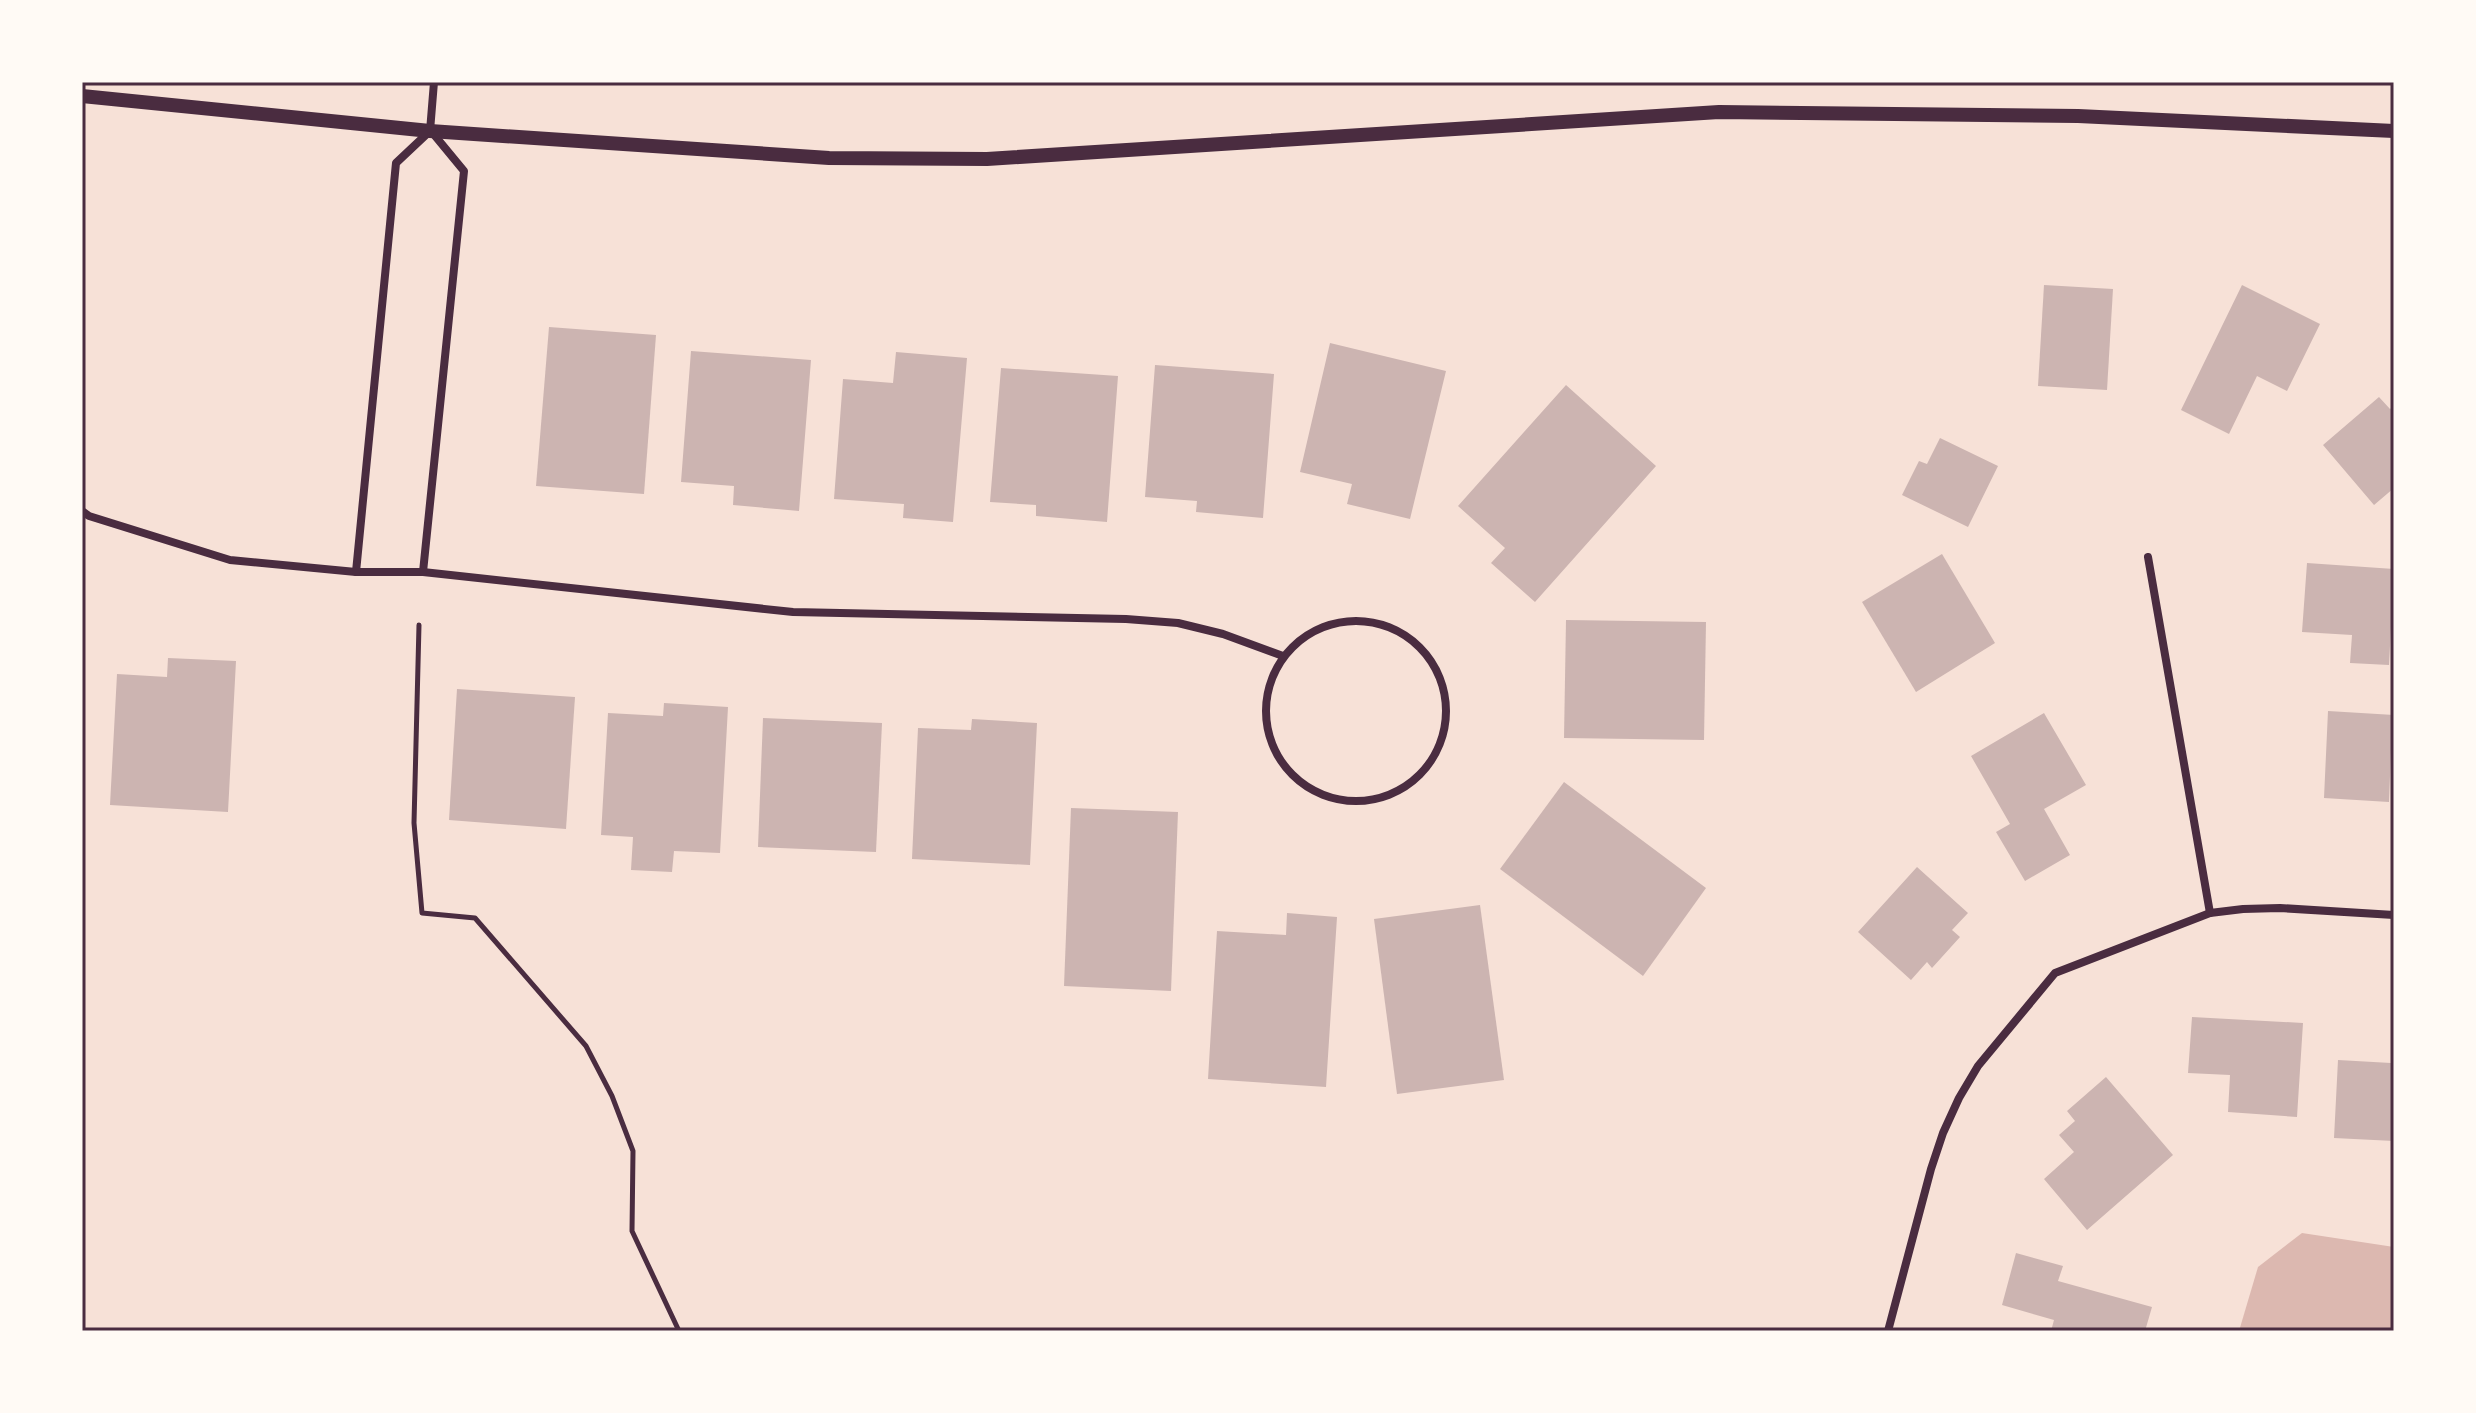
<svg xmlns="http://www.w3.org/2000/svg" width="2476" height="1413" font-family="'Asap Condensed',sans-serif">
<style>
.water{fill:#dcb8b0}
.building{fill:#ccb4b1}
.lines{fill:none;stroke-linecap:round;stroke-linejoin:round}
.path{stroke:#4a2c40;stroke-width:5}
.minor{stroke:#4a2c40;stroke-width:8}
.tertiary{stroke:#4a2c40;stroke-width:14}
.neatline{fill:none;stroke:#4a2c40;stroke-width:3}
</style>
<rect width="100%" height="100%" fill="#f7e1d7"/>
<!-- water -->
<polygon class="water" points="2302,1233 2394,1247 2394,1331 2239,1331 2258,1267"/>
<!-- building -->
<g class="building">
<polygon points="2044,285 2113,289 2107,390 2038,386"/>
<polygon points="2242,285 2320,324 2287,391 2257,376 2229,434 2181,410"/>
<polygon points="549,327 656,335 644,494 536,486"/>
<polygon points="1330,343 1446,371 1410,519 1347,504 1352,484 1300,472"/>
<polygon points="691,351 811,360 799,511 733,505 734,486 681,482"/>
<polygon points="896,352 967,358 953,522 903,518 904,504 834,499 843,379 893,383"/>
<polygon points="1155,365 1274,374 1263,518 1196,512 1197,501 1145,497"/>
<polygon points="1001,368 1118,376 1107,522 1036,516 1036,505 990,502"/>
<polygon points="1566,385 1656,466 1535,602 1491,563 1505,548 1458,506"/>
<polygon points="2379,397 2390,409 2394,406 2394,488 2374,505 2323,445"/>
<polygon points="1940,438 1998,466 1968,527 1902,495 1919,461 1927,464"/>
<polygon points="1942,554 1995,643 1916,692 1862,602"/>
<polygon points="2307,563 2394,569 2389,665 2350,663 2352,635 2302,632"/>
<polygon points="1566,620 1706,622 1704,740 1564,738"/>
<polygon points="168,658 236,661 228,812 110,805 117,674 167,677"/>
<polygon points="457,689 575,697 566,829 449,820"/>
<polygon points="664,703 728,707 720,853 674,851 672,872 631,870 633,837 601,835 608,713 663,716"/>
<polygon points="2328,711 2394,715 2394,750 2391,750 2389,802 2324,798"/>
<polygon points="2044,713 2086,785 2044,809 2070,855 2025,881 1996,832 2010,824 1971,756"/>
<polygon points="763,718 882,723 876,852 758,847"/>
<polygon points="972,719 1037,723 1030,865 912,859 918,728 971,730"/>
<polygon points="1564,782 1706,888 1643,976 1500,869"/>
<polygon points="1071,808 1178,812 1171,991 1064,986"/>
<polygon points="1917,867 1968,913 1952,930 1960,937 1932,968 1927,962 1911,980 1858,932"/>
<polygon points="1480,905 1504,1080 1397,1094 1374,919"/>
<polygon points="1287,913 1337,917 1326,1087 1208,1079 1217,931 1286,935"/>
<polygon points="2192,1017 2303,1023 2297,1117 2228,1112 2230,1075 2188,1073"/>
<polygon points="2392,1047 2394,1047 2394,1141 2334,1138 2338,1060 2391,1063"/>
<polygon points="2106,1077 2173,1155 2087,1230 2044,1179 2074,1152 2059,1135 2075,1121 2067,1111"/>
<polygon points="2016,1253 2063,1266 2058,1281 2152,1307 2145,1331 2051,1331 2054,1320 2002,1305"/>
</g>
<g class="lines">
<!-- path -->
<polyline class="path" points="419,625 414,823 422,913 475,918 586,1046 612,1096 633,1151 632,1231 679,1331"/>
<!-- minor -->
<g class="minor">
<polyline points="82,511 89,516 230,560 356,572 423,572 793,612 1126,619 1178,623 1223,634 1283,656"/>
<polyline points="2148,557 2210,913"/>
<polyline points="356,572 396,163 430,131 434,82"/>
<polyline points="423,572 464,171 431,131"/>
<circle cx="1356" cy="711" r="90"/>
<polyline points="1888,1331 1931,1169 1943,1133 1959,1098 1978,1066 2055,973 2210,913 2243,909 2280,908 2394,915"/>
</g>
<!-- tertiary -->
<polyline class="tertiary" points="82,96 430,131 829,158 987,159 1719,112 2078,116 2394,131"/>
</g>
<!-- border -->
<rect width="2476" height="1413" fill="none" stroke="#fffaf5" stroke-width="168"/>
<rect x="84" y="84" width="2308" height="1245" class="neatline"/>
</svg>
